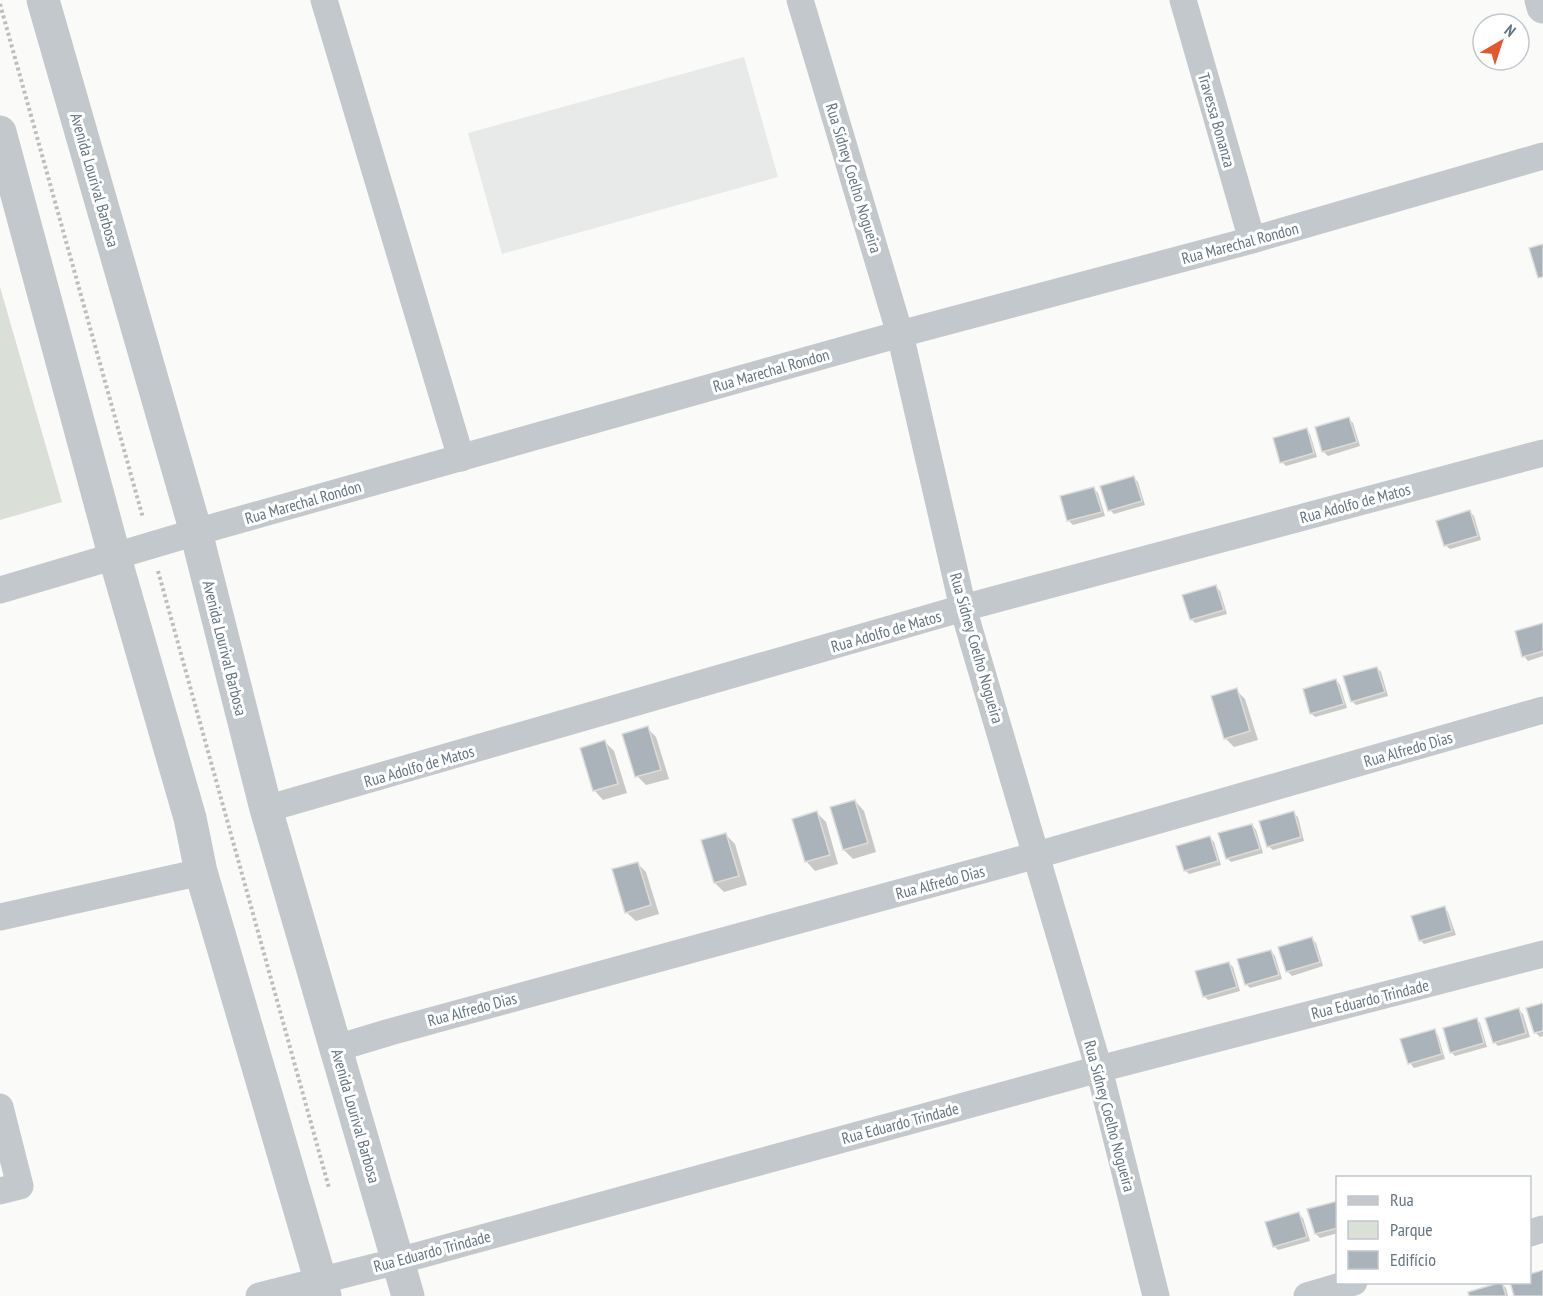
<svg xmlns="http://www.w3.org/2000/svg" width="1543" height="1296" font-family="'PT Sans Narrow',sans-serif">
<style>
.built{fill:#e8e9e9}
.green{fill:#dadfd7}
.shadow{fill:#0003}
.building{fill:#aab3b9;stroke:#dcdcda;stroke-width:1.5}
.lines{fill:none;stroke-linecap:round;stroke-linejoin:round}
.path{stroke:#bbbfc2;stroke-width:4;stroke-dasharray:3 3;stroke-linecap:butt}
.minor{stroke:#c3c8cc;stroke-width:27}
.tertiary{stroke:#c3c8cc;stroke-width:33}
.labels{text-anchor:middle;stroke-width:6;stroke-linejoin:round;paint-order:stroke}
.street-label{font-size:16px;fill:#657683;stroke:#fff}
</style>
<rect width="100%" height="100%" fill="#fafaf8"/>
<!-- built -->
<polygon class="built" points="744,57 778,177 502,254 468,133"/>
<!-- green -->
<polygon class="green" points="0,287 62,502 0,520"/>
<!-- shadow -->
<g class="shadow">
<polygon points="1349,419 1353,423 1360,446 1328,456 1324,452 1317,428"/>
<polygon points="1306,430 1310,434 1317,457 1286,466 1282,462"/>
<polygon points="1134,478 1138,482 1145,505 1114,514 1110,510"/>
<polygon points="1093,488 1098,493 1105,516 1073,525 1069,521 1062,497"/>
<polygon points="1470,512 1474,516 1481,540 1450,549 1445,545"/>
<polygon points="1216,587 1220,591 1227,614 1195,623 1191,619"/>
<polygon points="1543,625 1543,656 1528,661 1524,656"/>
<polygon points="1377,668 1381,672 1388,696 1356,705 1352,701"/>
<polygon points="1336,680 1340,685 1347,708 1315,717 1311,713"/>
<polygon points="1236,690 1245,699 1258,740 1234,747 1225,738"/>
<polygon points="647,728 656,737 669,779 646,785 637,776"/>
<polygon points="605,742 614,751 627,793 603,800 594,790"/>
<polygon points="855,801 864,811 876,852 853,859 844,850"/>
<polygon points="817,813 826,822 838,864 815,871 806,861"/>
<polygon points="1293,813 1298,817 1304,841 1273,850 1268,846"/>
<polygon points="1252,825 1256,830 1263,853 1231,862 1227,858"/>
<polygon points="725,834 735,844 747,885 724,892 715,883"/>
<polygon points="1210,838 1214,842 1221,865 1189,874 1185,870"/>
<polygon points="637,863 646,872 659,914 636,921 626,912"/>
<polygon points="1444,907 1448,912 1456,935 1424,944 1420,940"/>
<polygon points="1312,939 1316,943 1323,966 1292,976 1287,971"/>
<polygon points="1271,951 1275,956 1282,979 1250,988 1246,984"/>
<polygon points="1229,963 1233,967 1240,991 1208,1000 1204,996"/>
<polygon points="1543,1005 1543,1036 1540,1037 1535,1032"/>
<polygon points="1519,1010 1523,1014 1530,1037 1498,1046 1494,1042"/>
<polygon points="1476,1019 1480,1023 1487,1047 1455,1056 1451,1052"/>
<polygon points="1434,1031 1438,1035 1445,1059 1414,1068 1410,1063"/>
<polygon points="1338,1202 1338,1233 1320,1238 1316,1234"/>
<polygon points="1299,1214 1303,1218 1310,1241 1278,1250 1274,1246"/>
<polygon points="1502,1284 1506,1288 1508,1296 1470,1296"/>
</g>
<!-- building -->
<g class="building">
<polygon points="1543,244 1543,277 1538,278 1529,248"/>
<polygon points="1349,417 1357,442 1322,452 1315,427"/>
<polygon points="1307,428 1314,453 1280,463 1273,438"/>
<polygon points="1134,476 1142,501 1108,511 1100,486"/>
<polygon points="1094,487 1102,512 1067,521 1060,496"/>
<polygon points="1470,510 1478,536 1444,546 1436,521"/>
<polygon points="1216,585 1224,610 1190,620 1182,595"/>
<polygon points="1543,623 1543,651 1522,657 1515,631"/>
<polygon points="1377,667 1385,692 1351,702 1343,676"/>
<polygon points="1336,679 1344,704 1310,714 1303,689"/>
<polygon points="1237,688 1250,731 1224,739 1211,696"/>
<polygon points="648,726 661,770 635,777 622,734"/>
<polygon points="605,740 618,784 593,791 580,748"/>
<polygon points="855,800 868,843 843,850 830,807"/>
<polygon points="817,811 830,855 805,862 792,819"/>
<polygon points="1294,811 1301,837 1267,847 1259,821"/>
<polygon points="1252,824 1260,849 1226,859 1218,833"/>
<polygon points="726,833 739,876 714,883 701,840"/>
<polygon points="1210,836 1218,861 1184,871 1176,846"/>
<polygon points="638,862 651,905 625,913 612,869"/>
<polygon points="1445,906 1452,931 1419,941 1411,916"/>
<polygon points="1312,937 1320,962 1286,972 1278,947"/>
<polygon points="1271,950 1279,975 1245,985 1237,959"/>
<polygon points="1229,962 1237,987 1203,997 1195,971"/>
<polygon points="1543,1003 1543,1031 1534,1033 1526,1008"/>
<polygon points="1519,1008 1526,1033 1493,1043 1485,1018"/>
<polygon points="1477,1018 1484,1043 1450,1053 1443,1028"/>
<polygon points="1435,1029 1442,1054 1408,1064 1400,1039"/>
<polygon points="1338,1201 1338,1228 1315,1234 1307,1209"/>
<polygon points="1299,1212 1307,1237 1273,1247 1265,1222"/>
<polygon points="1543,1270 1543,1296 1514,1296 1510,1282 1530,1282 1530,1274"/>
<polygon points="1502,1282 1506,1296 1469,1296 1468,1292"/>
</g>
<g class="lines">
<!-- path -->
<g class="path">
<polyline points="0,4 143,518"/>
<polyline points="158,571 329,1188"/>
</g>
<!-- minor -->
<g class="minor">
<polyline points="324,0 461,458"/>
<polyline points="800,0 900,334 963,608 1099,1069 1156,1296"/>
<polyline points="1183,0 1252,240"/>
<polyline points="0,590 196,532 900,334 1252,240 1543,156"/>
<polyline points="266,809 963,608 1543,453"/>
<polyline points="0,917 201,872"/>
<polyline points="337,1048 390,1032 1037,855 1543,710"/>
<polyline points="0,1107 20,1186 0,1191"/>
<polyline points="1530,1233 1543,1229"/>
<polyline points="259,1296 398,1261 1099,1069 1543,954"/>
<polyline points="1307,1296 1354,1282"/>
</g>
<!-- tertiary -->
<g class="tertiary">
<polyline points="43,0 196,532 266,809 408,1296"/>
<polyline points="1541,0 1543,7"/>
<polyline points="0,132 115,558 190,818 201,872 325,1296"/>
</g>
</g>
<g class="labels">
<!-- street labels -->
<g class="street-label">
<text transform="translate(1217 120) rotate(74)" y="6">Travessa Bonanza</text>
<text transform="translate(854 178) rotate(73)" y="6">Rua Sidney Coelho Nogueira</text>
<text transform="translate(95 180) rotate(74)" y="6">Avenida Lourival Barbosa</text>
<text transform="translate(1240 243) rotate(-15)" y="6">Rua Marechal Rondon</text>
<text transform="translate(771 370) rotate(-16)" y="6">Rua Marechal Rondon</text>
<text transform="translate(303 502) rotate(-16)" y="6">Rua Marechal Rondon</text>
<text transform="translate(1355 503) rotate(-15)" y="6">Rua Adolfo de Matos</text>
<text transform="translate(886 631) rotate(-16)" y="6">Rua Adolfo de Matos</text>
<text transform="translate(225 648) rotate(76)" y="6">Avenida Lourival Barbosa</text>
<text transform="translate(977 648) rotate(74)" y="6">Rua Sidney Coelho Nogueira</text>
<text transform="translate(1408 749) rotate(-16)" y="6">Rua Alfredo Dias</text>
<text transform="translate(419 766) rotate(-16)" y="6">Rua Adolfo de Matos</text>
<text transform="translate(940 882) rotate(-15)" y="6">Rua Alfredo Dias</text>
<text transform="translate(1370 999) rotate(-14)" y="6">Rua Eduardo Trindade</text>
<text transform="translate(472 1009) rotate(-15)" y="6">Rua Alfredo Dias</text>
<text transform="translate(356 1116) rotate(74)" y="6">Avenida Lourival Barbosa</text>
<text transform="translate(1110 1116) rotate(75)" y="6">Rua Sidney Coelho Nogueira</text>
<text transform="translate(900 1123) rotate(-15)" y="6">Rua Eduardo Trindade</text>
<text transform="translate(432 1251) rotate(-15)" y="6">Rua Eduardo Trindade</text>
</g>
</g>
<!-- legend -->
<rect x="1336" y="1176" width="195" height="108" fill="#ffffff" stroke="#c1c8cd" stroke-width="1.5"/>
<rect x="1348" y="1196" width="30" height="9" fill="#c3c8cc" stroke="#c1c8cd" stroke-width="1.5"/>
<text x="1390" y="1206" font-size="18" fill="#657683">Rua</text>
<rect x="1348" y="1221" width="30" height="18" fill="#dadfd7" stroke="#c1c8cd" stroke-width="1.5"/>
<text x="1390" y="1236" font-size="18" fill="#657683">Parque</text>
<rect x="1348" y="1251" width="30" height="18" fill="#aab3b9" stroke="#c1c8cd" stroke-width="1.5"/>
<text x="1390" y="1266" font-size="18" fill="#657683">Edifício</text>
<!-- north arrow -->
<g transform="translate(1501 42) rotate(39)"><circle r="28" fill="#ffffff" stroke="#c1c8cd" stroke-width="1.5"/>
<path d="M0-4.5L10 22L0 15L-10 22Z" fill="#e4572e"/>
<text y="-9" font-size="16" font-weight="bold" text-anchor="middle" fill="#657683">N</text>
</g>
</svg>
